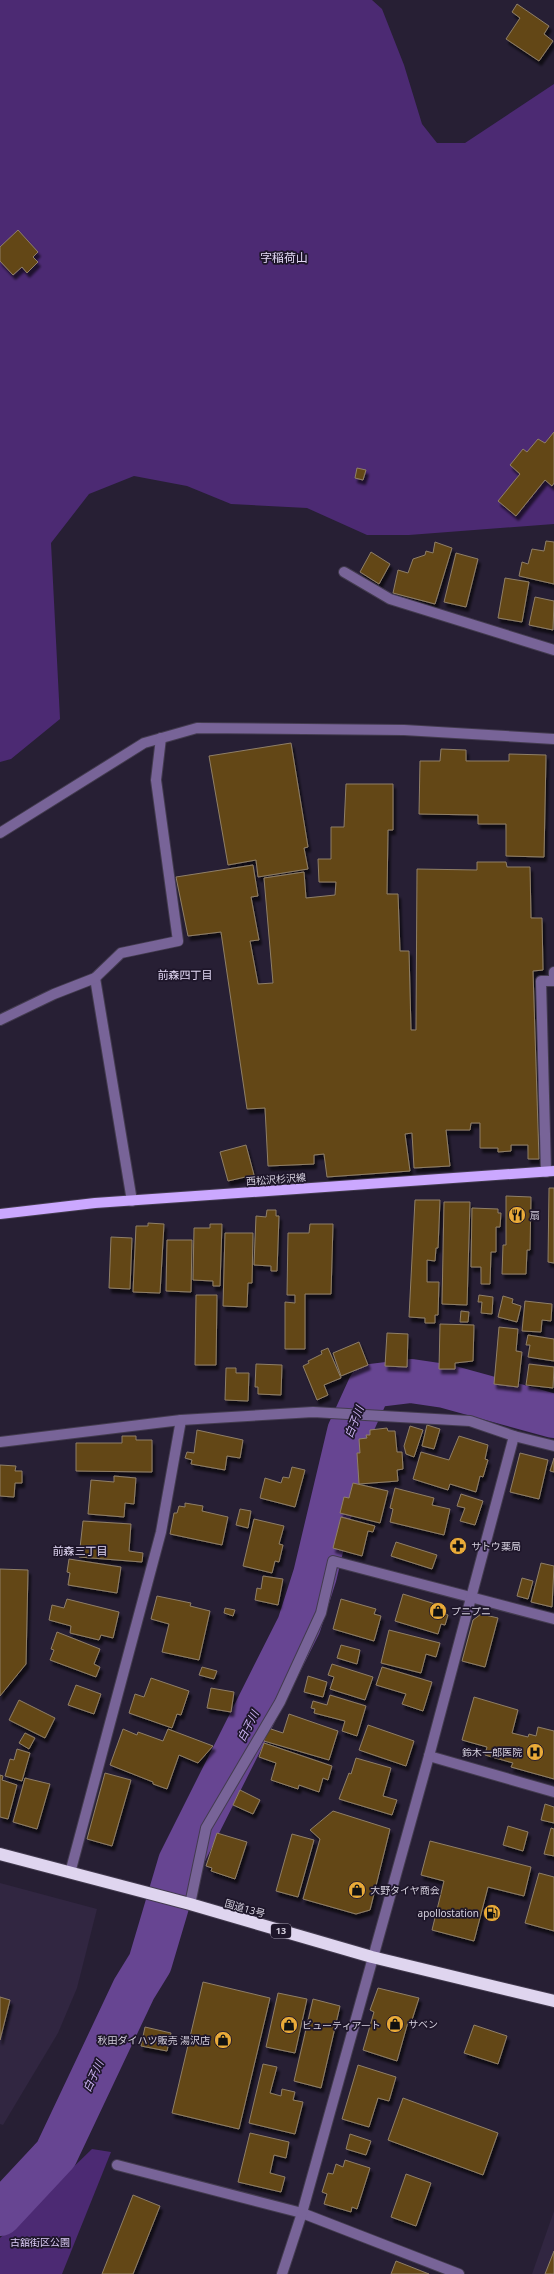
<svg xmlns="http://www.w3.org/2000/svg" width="554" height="2274" font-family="'Noto Sans','Noto Sans JP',sans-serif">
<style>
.built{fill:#312641}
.green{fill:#4c2a73}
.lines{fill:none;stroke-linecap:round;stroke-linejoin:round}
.river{stroke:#674592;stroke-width:44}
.building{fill:#634717;stroke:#8f7f67;filter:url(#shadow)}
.minor-casing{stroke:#433b4f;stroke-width:12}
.major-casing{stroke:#433b4f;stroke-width:12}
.highway-casing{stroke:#433b4f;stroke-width:14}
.minor{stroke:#786498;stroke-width:10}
.major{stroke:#cba8ff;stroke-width:10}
.highway{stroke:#dfd5ef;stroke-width:12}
.labels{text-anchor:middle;stroke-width:3.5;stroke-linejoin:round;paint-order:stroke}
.shield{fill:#1e162a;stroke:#9e98a8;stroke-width:1}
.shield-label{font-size:9px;font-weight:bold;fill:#d5d0de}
.street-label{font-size:10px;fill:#d5d0de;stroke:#1e162a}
.poi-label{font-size:10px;fill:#d5d0de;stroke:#1e162a;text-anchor:start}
.park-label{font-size:10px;fill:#dbcbf6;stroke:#1e162a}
.neighbourhood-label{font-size:11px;fill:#e2d8f4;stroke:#1e162a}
.water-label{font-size:11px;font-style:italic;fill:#cdb4f4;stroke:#1e162a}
.quarter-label{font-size:12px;fill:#e2d8f4;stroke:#1e162a}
</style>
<defs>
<filter id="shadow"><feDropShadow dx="2.5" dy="4.5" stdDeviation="1" flood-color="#0009"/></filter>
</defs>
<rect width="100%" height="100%" fill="#271f34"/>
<!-- built -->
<g class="built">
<polygon points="0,1883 97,1909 77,1988 58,2033 3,2125 0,2124"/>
<polygon points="554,2211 554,2274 532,2274"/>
</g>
<!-- green -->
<g class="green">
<polygon points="0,0 372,0 382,9 404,65 422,124 437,143 465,143 554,84 554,524 409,535 367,535 307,508 231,504 187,486 134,476 89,494 51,543 60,719 11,759 0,762"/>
<polygon points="92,2149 111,2152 62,2274 0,2274 0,2238"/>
</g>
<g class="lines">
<!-- river -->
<polyline class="river" points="0,2214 56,2154 134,1989 150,1963 180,1862 299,1625 315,1575 349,1432 370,1386 411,1381 445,1386 554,1416"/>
</g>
<!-- building -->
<g class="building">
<polygon points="517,4 549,26 544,34 553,41 539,61 506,39 520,18 512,12"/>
<polygon points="18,230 38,252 33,257 38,262 27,273 22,267 13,275 0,261 0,247"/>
<polygon points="554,432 554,483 552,486 545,480 516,516 498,501 520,474 510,465 523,449 527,452 538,439 545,443"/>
<polygon points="357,468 366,470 363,480 355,478"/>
<polygon points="546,541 554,542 554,584 519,576 522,562 528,564 532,549 544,551"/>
<polygon points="435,542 452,548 435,604 393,593 398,570 408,573 413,559 425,555 426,551 433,553"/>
<polygon points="371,552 390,564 379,584 360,572"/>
<polygon points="456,553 478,559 466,607 444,602"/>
<polygon points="505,578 529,582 522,622 498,618"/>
<polygon points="535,597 554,601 553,630 529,625"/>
<polygon points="291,743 308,847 304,848 308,869 258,877 256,860 228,865 209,756"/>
<polygon points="441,749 466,750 466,761 509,761 509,754 546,755 544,857 506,856 506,824 478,824 478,815 419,814 420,761 440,761"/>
<polygon points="346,784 393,784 393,830 388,830 387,894 398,894 400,951 409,951 411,1030 416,1030 417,869 477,870 477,862 506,862 507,867 530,867 531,918 542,918 543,970 533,971 539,1159 528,1159 528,1145 511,1145 511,1151 498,1152 498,1148 480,1148 480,1123 471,1123 470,1130 446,1130 450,1166 414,1168 412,1133 405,1134 410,1171 327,1177 324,1154 314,1155 314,1164 268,1166 265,1108 247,1109 221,932 188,936 176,877 253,865 258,896 251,897 259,940 250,941 258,984 273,983 264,878 304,872 306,898 335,895 336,882 319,882 318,859 331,859 331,827 344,827"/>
<polygon points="246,1145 254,1175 228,1181 220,1152"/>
<polygon points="549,1188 554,1188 554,1263 548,1262"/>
<polygon points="506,1196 531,1197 530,1250 527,1250 526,1274 502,1274 503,1245 506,1245"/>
<polygon points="415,1200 440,1200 438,1248 436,1248 435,1261 427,1260 427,1282 439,1282 438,1315 435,1315 435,1323 425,1323 425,1318 409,1317"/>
<polygon points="444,1202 470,1202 467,1305 442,1304"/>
<polygon points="472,1208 498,1209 498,1213 501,1213 500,1227 496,1227 496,1252 491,1252 490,1284 481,1284 481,1267 471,1267"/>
<polygon points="267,1210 276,1210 276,1216 279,1216 277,1271 271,1271 271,1266 254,1265 256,1216 266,1217"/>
<polygon points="148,1223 164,1224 160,1293 133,1292 136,1226 148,1226"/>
<polygon points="210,1224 222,1224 220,1286 213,1286 213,1281 193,1280 194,1228 210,1228"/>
<polygon points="310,1224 333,1224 331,1294 305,1294 305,1349 285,1349 285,1302 295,1303 295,1295 287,1295 288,1233 309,1233"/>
<polygon points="225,1233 253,1233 252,1283 248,1283 247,1307 223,1306"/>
<polygon points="111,1237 132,1238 130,1289 109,1288"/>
<polygon points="167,1240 192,1240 191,1292 166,1291"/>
<polygon points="196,1295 217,1295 216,1365 195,1365"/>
<polygon points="479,1295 493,1297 492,1314 481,1313 482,1302 478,1302"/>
<polygon points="503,1296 513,1299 512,1303 521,1306 517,1322 498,1317"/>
<polygon points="525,1301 552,1304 551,1321 542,1320 541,1332 522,1331"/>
<polygon points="461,1311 469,1312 468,1322 460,1322"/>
<polygon points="440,1324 474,1325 473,1361 455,1363 455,1369 439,1369"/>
<polygon points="499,1327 518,1329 516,1351 522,1352 518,1387 494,1384"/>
<polygon points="387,1333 408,1334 407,1367 385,1366"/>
<polygon points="528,1335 554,1339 554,1361 528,1357 530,1345 526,1345"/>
<polygon points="359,1342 368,1365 341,1376 333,1353"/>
<polygon points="328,1348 341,1378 324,1385 328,1395 317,1400 303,1366 309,1363 308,1361 322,1354 321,1351"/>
<polygon points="256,1364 282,1365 281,1395 258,1394 258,1387 255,1387"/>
<polygon points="529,1364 554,1367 553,1388 526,1385"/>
<polygon points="226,1368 236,1368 236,1373 249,1373 248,1401 225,1400"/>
<polygon points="427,1425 440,1429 434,1449 422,1446"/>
<polygon points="410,1426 423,1430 414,1457 406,1454 404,1446"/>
<polygon points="387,1428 388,1431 395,1431 397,1452 402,1452 403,1469 397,1470 398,1481 359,1484 357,1453 360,1453 359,1439 367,1438 366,1435 370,1435 370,1430"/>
<polygon points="197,1430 243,1440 240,1458 227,1456 225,1470 191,1464 192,1460 185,1458 187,1452 194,1453"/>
<polygon points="122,1436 136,1436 136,1440 152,1440 152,1472 76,1471 76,1443 122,1443"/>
<polygon points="459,1436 488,1445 485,1459 488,1460 483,1477 480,1476 476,1492 450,1484 448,1490 413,1479 421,1452 449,1460"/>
<polygon points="520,1453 548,1460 539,1499 510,1492"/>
<polygon points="554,1458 554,1472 550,1471"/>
<polygon points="0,1465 16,1466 15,1471 22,1471 22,1483 15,1483 14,1497 0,1496"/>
<polygon points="292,1467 305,1470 295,1507 260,1498 265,1478 281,1483 283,1477 289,1478"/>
<polygon points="114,1476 136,1478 134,1504 125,1503 124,1517 88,1514 91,1480 114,1482"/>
<polygon points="353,1483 388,1491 380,1523 340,1513 344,1497 349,1498"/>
<polygon points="395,1488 434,1498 432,1505 450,1509 444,1535 390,1522 393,1509 390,1508"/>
<polygon points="461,1494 483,1501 475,1525 460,1521 465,1508 457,1506"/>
<polygon points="185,1503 203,1506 202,1511 228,1517 222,1545 170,1534 174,1513 177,1513 179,1506 185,1507"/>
<polygon points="240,1509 251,1511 248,1528 236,1525"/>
<polygon points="341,1517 375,1526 373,1532 368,1531 362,1556 333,1548"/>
<polygon points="254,1519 284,1526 279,1544 283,1545 279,1562 275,1561 272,1573 243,1566"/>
<polygon points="83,1521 131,1524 129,1551 143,1553 142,1562 79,1557"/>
<polygon points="396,1542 437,1555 432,1569 391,1556"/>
<polygon points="69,1559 121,1567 117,1593 68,1585 70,1573 67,1572"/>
<polygon points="541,1563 554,1566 552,1607 531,1602"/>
<polygon points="0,1569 28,1570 26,1664 0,1696"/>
<polygon points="263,1576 283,1579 278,1605 255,1600 257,1588 261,1589"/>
<polygon points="522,1578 533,1581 528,1599 517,1596"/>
<polygon points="403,1594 445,1607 443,1613 448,1615 445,1625 441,1624 438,1634 395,1621"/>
<polygon points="157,1596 191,1603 190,1606 210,1611 199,1660 162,1652 169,1624 151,1619"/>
<polygon points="67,1599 119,1612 113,1638 101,1635 99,1640 70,1633 71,1626 49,1620 52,1605 64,1608"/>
<polygon points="341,1599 376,1609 374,1614 381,1616 374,1641 333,1629"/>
<polygon points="225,1608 235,1610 233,1616 224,1613"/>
<polygon points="481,1614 498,1618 485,1667 462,1661 473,1620"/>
<polygon points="389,1630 440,1643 436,1657 426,1654 421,1673 381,1663"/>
<polygon points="57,1632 100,1649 94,1664 100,1667 96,1677 50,1660 54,1650 51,1649"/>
<polygon points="341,1645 360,1650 357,1664 337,1658"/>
<polygon points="332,1664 373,1677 365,1700 330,1689 334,1677 328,1675"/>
<polygon points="202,1667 217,1671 214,1679 199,1675"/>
<polygon points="382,1667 432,1682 423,1711 402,1704 406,1694 376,1685"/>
<polygon points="308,1676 327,1682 323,1697 304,1692"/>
<polygon points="151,1678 189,1691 181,1715 177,1714 172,1728 129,1713 135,1694 144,1697"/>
<polygon points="76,1685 101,1694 94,1714 68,1705"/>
<polygon points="211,1688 234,1692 231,1712 207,1708"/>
<polygon points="330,1695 366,1706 357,1736 342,1731 345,1721 314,1713 315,1709 311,1708 313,1701 327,1705"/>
<polygon points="474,1697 518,1710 512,1733 528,1737 529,1734 536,1736 538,1727 554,1731 554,1779 511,1767 513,1763 485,1755 487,1747 462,1740"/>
<polygon points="19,1700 55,1718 45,1738 9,1720"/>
<polygon points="289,1714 338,1731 329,1760 264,1741 268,1728 283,1733"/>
<polygon points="368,1725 414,1741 406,1766 359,1750"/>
<polygon points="123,1729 137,1735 138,1732 163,1741 168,1729 213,1746 198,1763 179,1755 167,1789 153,1784 153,1782 110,1765"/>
<polygon points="25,1733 35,1738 29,1749 19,1743"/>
<polygon points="264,1743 332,1766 328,1780 323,1778 319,1792 299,1785 298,1789 271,1780 276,1763 259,1757"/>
<polygon points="17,1749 30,1753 22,1781 5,1776 10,1759 14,1760"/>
<polygon points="356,1758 391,1768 383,1796 397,1800 392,1815 339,1799 349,1773 351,1774"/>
<polygon points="105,1773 131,1780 112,1846 87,1839"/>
<polygon points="0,1775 3,1776 2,1780 17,1785 8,1819 0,1817"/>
<polygon points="25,1778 50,1784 37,1829 13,1822"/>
<polygon points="240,1790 260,1800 253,1814 233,1805"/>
<polygon points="545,1804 554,1807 554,1823 541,1820"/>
<polygon points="333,1811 390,1829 370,1910 356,1914 303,1899 320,1839 310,1830"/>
<polygon points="508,1826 528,1832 523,1851 503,1845"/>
<polygon points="551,1828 554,1829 554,1856 544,1854"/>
<polygon points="217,1833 247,1842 235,1879 211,1871 212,1868 206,1866"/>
<polygon points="292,1834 314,1840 298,1897 276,1891"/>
<polygon points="430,1841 531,1867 524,1896 488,1887 474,1941 432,1930 444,1881 421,1875"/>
<polygon points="539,1873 554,1877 554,1931 525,1923"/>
<polygon points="203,1982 270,1998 239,2129 172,2113"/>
<polygon points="378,1988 419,1998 411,2023 408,2022 397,2061 363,2050 374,2012 370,2010"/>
<polygon points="278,1993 307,1999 295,2053 266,2047"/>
<polygon points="0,1997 10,2000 0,2040"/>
<polygon points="313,1999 340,2006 321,2088 294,2081"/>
<polygon points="474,2025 507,2036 498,2064 464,2053"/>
<polygon points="145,2027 171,2033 167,2051 141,2046"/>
<polygon points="263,2064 277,2067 270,2093 281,2096 282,2089 295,2092 293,2100 303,2102 295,2134 249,2123"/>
<polygon points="358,2065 396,2077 389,2101 378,2098 369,2127 342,2119"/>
<polygon points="403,2098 498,2133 483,2175 388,2140"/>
<polygon points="250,2133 289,2142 286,2158 274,2155 270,2173 285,2177 281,2192 238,2182"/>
<polygon points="350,2134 371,2141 366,2155 346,2149"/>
<polygon points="345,2160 370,2168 357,2209 352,2207 351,2212 324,2204 327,2194 322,2192 328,2173 333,2174 336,2164 343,2167"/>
<polygon points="406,2174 431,2183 416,2226 391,2217"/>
<polygon points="133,2195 160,2206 133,2274 102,2274"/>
<polygon points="554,2251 554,2274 545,2274"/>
<polygon points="396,2261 429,2274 391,2274"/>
</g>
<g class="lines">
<defs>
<g id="minor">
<polyline points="344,572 390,599 554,650"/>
<polyline points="0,833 144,743 197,728 404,730 554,739"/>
<polyline points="95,978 132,1201"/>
<polyline points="0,1020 54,994 95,978 121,953 178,941 156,780 161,738"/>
<polyline points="546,1172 541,981 554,981 554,972"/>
<polyline points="0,1442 181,1420 313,1412 470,1421 514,1436 554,1446"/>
<polyline points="429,1756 554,1792"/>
<polyline points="70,1873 161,1532 181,1420"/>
<polyline points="190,1904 206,1828 280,1702 321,1613 333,1561 554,1619"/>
<polyline points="117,2165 302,2213 459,2274"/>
<polyline points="282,2274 302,2213 429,1756 514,1436"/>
</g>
<polyline id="major" points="0,1214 95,1203 554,1171"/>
<polyline id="highway" points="0,1854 190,1904 372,1957 554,2001"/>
</defs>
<!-- minor casing -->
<use href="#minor" class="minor-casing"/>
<!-- major casing -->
<use href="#major" class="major-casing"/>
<!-- highway casing -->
<use href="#highway" class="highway-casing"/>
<!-- minor -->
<use href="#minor" class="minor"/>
<!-- major -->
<use href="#major" class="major"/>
<!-- highway -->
<use href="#highway" class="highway"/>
</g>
<!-- icons -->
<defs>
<symbol id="restaurant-disc" viewBox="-11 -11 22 22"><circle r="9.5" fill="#e9aa38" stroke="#1e162a"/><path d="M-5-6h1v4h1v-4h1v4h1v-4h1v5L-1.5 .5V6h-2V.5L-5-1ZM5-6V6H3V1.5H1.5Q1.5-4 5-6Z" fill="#111"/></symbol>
<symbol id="pharmacy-disc" viewBox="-11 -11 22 22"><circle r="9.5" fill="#e9aa38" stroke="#1e162a"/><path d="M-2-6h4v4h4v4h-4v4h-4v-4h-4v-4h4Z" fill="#111"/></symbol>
<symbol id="shop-disc" viewBox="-11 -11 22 22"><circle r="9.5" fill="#e9aa38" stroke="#1e162a"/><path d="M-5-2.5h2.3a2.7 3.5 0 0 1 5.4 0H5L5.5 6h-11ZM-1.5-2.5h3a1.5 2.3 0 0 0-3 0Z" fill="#111"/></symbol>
<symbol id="hospital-disc" viewBox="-11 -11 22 22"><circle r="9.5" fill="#e9aa38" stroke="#1e162a"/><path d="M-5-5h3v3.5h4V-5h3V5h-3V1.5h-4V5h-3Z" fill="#111"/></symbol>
<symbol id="fuel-disc" viewBox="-11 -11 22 22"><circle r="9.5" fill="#e9aa38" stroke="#1e162a"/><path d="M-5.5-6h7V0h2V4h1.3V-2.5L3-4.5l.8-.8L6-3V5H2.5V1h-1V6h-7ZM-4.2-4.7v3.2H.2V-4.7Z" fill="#111"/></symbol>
</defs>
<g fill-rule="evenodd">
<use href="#restaurant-disc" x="507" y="1205" width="20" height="20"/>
<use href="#pharmacy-disc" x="448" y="1536" width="20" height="20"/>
<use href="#shop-disc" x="428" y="1601" width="20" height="20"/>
<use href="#hospital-disc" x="525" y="1742" width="20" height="20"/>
<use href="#shop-disc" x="347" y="1880" width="20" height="20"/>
<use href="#fuel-disc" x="482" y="1903" width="20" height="20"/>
<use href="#shop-disc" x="385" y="2014" width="20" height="20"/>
<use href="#shop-disc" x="279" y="2015" width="20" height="20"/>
<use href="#shop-disc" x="213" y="2030" width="20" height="20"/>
</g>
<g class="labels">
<!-- shield labels -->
<rect class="shield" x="271" y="1924" width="20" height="14" rx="3"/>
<g class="shield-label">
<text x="281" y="1934">13</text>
</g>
<!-- street labels -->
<g class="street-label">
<text transform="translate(276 1179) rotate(-4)" y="4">西松沢杉沢線</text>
<text transform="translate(245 1908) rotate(16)" y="4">国道13号</text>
</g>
<!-- poi labels -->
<g class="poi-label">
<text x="530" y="1219">扇</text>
<text x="471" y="1550">サトウ薬局</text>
<text x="451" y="1615">プニプニ</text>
<text x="522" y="1756" text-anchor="end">鈴木一郎医院</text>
<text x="370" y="1894">大野タイヤ商会</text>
<text x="479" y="1917" text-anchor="end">apollostation</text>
<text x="408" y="2028">サベン</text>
<text x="302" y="2029">ビューティアート</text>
<text x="210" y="2044" text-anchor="end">秋田ダイハツ販売 湯沢店</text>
</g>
<!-- park labels -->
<g class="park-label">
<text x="40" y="2246">古舘街区公園</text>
</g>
<!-- neighbourhood labels -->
<g class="neighbourhood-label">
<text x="185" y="979">前森四丁目</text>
<text x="80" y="1555">前森三丁目</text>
</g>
<!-- water labels -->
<g class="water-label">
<text transform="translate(354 1422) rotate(-69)" y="4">白子川</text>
<text transform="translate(248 1726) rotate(-63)" y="4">白子川</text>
<text transform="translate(93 2076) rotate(-65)" y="4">白子川</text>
</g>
<!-- quarter labels -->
<g class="quarter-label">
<text x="284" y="262">字稲荷山</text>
</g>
</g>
</svg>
